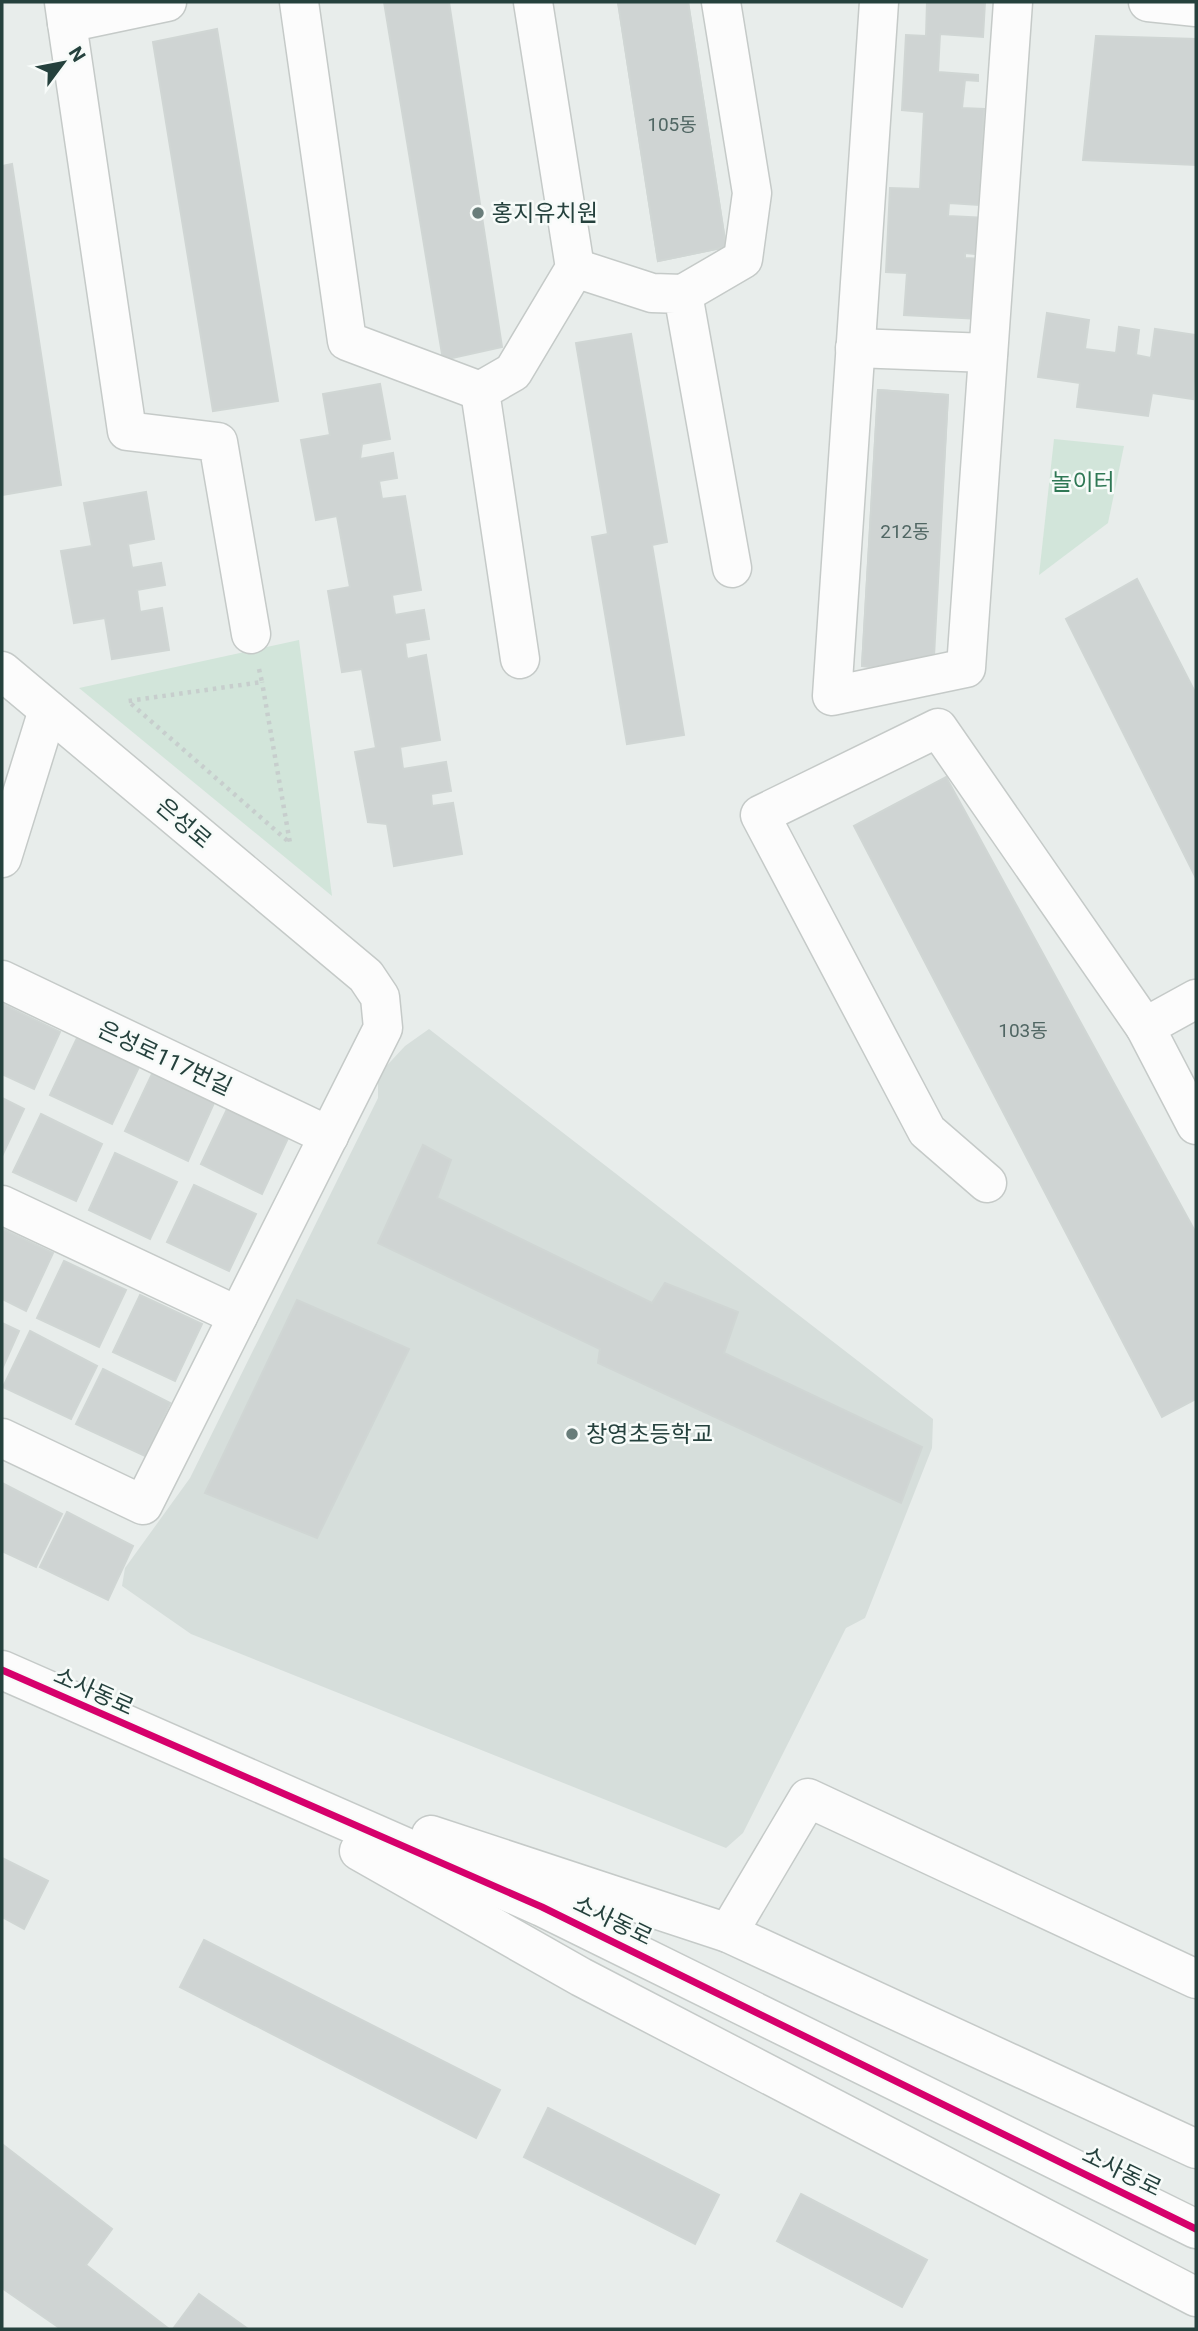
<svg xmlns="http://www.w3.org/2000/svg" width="1198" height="2331" font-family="Roboto,'Noto Sans KR',sans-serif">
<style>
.built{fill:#d6dedb}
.green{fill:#d2e5da}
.building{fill:#cfd4d3;stroke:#d0d6d4;stroke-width:2}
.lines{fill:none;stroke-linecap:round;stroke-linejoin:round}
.minor-casing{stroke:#c5cac8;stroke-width:41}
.path{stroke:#c7cecd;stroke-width:4.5;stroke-dasharray:3.5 5;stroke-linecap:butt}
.minor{stroke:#fcfcfc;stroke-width:38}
.cycleway-casing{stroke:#f7fbf9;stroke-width:11}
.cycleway{stroke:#d6006c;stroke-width:7}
.poi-dot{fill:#697d7a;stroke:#f7fbf9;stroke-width:2.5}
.labels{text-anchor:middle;stroke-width:5;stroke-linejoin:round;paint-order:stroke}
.number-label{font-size:19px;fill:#506663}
.poi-label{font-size:23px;fill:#25413d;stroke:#f7fbf9;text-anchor:start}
.park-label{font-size:23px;fill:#2f7855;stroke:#f7fbf9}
.street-label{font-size:23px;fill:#25413d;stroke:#f7fbf9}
</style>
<rect width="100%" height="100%" fill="#e8edeb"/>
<!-- built -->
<polygon class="built" points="429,1029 933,1419 932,1448 865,1618 846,1628 743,1833 726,1848 191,1634 122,1586 125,1568 190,1478 378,1098 378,1075 405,1046"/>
<!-- green -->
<g class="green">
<polygon points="1054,439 1124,446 1108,523 1039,575"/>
<polygon points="299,640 332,896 79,688"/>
</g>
<!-- building -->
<g class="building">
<polygon points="384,2 449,2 502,347 443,360"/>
<polygon points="618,2 688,2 726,247 658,261"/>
<polygon points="618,2 688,2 726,247 658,261"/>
<polygon points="927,2 985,2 983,37 940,34 938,72 978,75 978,81 965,80 962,108 984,109 979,205 949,203 948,216 987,218 985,255 965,253 965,258 983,259 980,319 904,315 907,273 886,272 890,188 920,189 924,112 902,110 906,35 926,36"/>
<polygon points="217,29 278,401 213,411 153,42"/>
<polygon points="1096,36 1196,39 1196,165 1083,160"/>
<polygon points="12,164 61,485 2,495 2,166"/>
<polygon points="1047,313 1089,320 1085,349 1116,353 1119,327 1139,330 1136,355 1151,358 1155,329 1196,335 1193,399 1152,393 1148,416 1077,407 1080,383 1038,377"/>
<polygon points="631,334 667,542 652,545 684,735 627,744 592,537 608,534 576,343"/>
<polygon points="380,384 390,439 362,444 360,459 393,453 397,478 379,481 382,499 405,496 421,590 392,595 395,615 424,610 429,639 405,643 407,659 426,655 440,740 400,747 403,769 446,762 451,791 431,794 432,806 453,803 462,854 394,866 387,824 368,822 355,752 376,748 362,669 342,672 328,591 350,587 337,516 316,520 301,440 330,435 323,394"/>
<polygon points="878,390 948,395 932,670 862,666"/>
<polygon points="878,390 948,395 933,675 862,666"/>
<polygon points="146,492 154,539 128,544 132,568 161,563 165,585 137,590 140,612 162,608 169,650 112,659 105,618 74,623 61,551 92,546 84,503"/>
<polygon points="1137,579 1196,694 1196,878 1066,619"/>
<polygon points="946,777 1196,1233 1196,1399 1162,1417 854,826"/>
<polygon points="2,1004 60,1032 34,1089 2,1074"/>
<polygon points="77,1038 139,1067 112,1124 50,1095"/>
<polygon points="152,1074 214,1103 188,1161 125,1131"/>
<polygon points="2,1098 24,1109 2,1156"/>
<polygon points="228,1107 289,1136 262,1194 201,1164"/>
<polygon points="41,1114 102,1144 76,1201 13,1172"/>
<polygon points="423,1145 451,1160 437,1198 652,1303 665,1283 738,1312 724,1353 922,1447 901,1503 598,1363 600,1349 378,1243"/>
<polygon points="115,1153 177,1182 150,1239 89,1210"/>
<polygon points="194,1185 256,1214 229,1271 167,1242"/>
<polygon points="2,1229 53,1253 26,1311 2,1299"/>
<polygon points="64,1261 126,1290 99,1347 37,1318"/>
<polygon points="140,1295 202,1324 175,1381 113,1352"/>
<polygon points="297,1300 409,1349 317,1538 205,1493"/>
<polygon points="2,1323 19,1331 2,1369"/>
<polygon points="30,1331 97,1366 71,1419 3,1387"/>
<polygon points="103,1369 170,1403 145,1456 76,1424"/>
<polygon points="2,1483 62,1514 36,1567 2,1551"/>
<polygon points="67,1512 133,1546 108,1600 40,1567"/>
<polygon points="2,1858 48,1881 24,1929 2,1917"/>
<polygon points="204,1940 500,2090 476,2138 180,1987"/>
<polygon points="548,2108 719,2195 695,2244 524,2157"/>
<polygon points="2,2144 112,2229 86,2265 169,2329 61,2329 2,2288"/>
<polygon points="801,2194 927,2260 902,2307 777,2241"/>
<polygon points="199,2294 248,2329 173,2329"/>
</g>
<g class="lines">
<defs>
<g id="minor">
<polyline points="64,2 67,23 167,2"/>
<polyline points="299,2 347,341 480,391"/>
<polyline points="879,2 832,696 966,668 1013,2"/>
<polyline points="1148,2 1196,7"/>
<polyline points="67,23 127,431 218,442 251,634"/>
<polyline points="575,268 652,293 683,294 732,568"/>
<polyline points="683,294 743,259 752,193 721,2"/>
<polyline points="855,348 988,353"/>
<polyline points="520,659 480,391 513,372 575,268 533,2"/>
<polyline points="2,671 366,976 380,997 383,1028 143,1505 2,1438"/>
<polyline points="2,858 48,710"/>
<polyline points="2,980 329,1136"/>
<polyline points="1196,999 1145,1027 1196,1125"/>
<polyline points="987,1183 927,1131 760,815 938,728 1145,1027"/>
<polyline points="2,1205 238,1316"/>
<polyline points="2,1670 542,1907 1196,2229"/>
<polyline points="431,1835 728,1933 1196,2149"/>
<polyline points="359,1851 581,1977 1196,2297"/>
<polyline points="728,1933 808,1798 1196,1979"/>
</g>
</defs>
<!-- minor casing -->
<use href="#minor" class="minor-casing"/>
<!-- path -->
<polyline class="path" points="259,669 262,682 128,701 290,843 262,682"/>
<!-- minor -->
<use href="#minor" class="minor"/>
<defs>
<polyline id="cycleway" points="2,1670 542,1907 1196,2229"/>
</defs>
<!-- cycleway casing -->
<use href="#cycleway" class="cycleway-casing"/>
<!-- cycleway -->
<use href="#cycleway" class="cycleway"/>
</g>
<!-- markers -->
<g class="poi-dot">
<circle cx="478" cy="213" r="7"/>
<circle cx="572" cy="1434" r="7"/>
</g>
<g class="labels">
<!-- number labels -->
<g class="number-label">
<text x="672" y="131">105동</text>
<text x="905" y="538">212동</text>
<text x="1023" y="1037">103동</text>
</g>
<!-- poi labels -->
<g class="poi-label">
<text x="492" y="221">홍지유치원</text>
<text x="586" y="1442">창영초등학교</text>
</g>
<!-- park labels -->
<g class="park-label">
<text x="1083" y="490">놀이터</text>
</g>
<!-- street labels -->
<g class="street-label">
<text transform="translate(184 823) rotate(40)" y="8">은성로</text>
<text transform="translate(165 1058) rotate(25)" y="8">은성로117번길</text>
<text transform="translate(94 1691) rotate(24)" y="8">소사동로</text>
<text transform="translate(613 1920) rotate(26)" y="8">소사동로</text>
<text transform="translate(1122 2171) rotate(26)" y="8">소사동로</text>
</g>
</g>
<!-- border -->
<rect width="1198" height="2331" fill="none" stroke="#25413d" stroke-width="7"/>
<!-- north arrow -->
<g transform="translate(63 63) rotate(58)" stroke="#f7fbf9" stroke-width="5" paint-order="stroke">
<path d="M0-5L12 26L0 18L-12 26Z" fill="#25413d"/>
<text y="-10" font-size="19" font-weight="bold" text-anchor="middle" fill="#25413d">N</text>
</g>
</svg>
